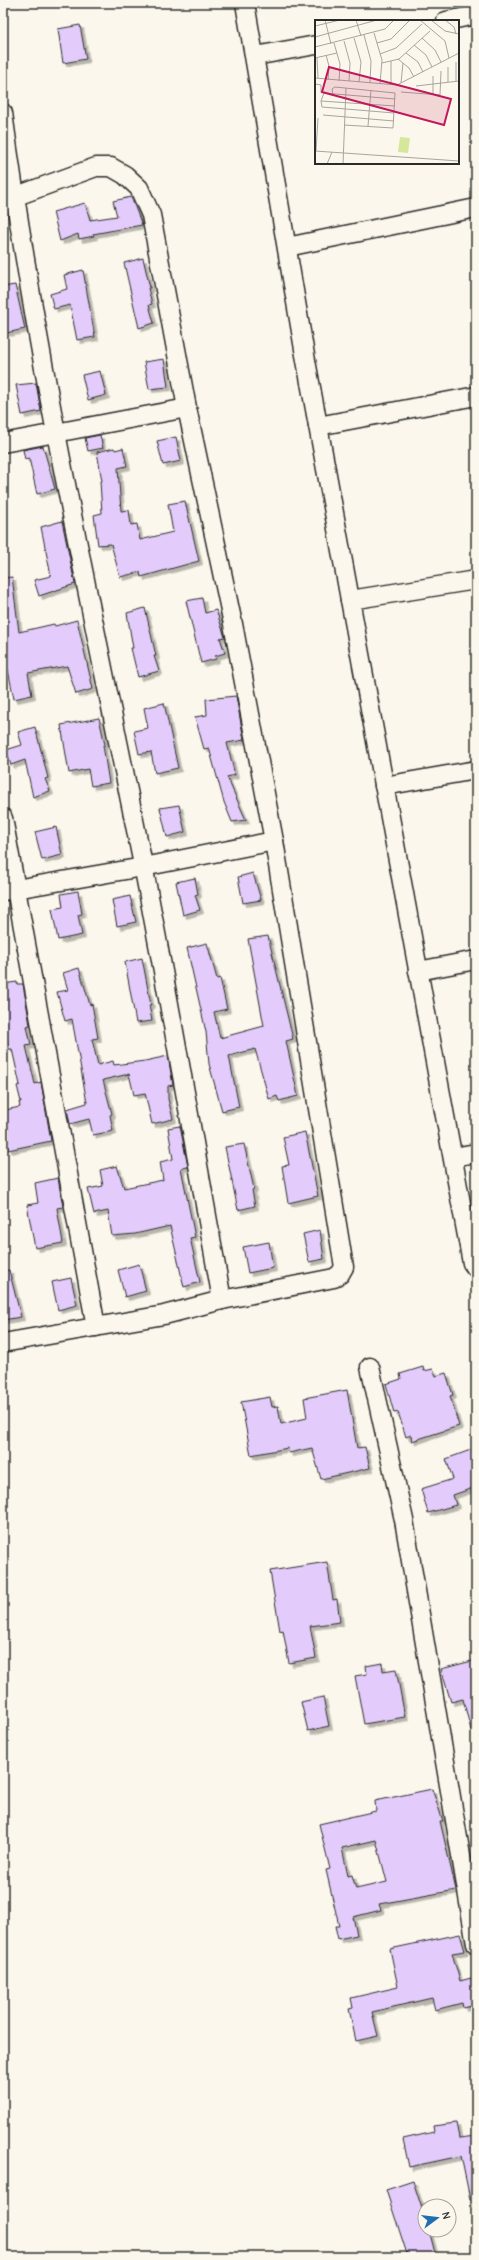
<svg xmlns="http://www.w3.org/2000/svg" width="479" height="2260" font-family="'Comic Neue',sans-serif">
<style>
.building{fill:#e3ccfc;stroke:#2b2b2b;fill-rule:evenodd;filter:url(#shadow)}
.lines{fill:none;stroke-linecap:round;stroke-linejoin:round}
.minor-casing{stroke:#2b2b2b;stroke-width:21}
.minor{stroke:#fbf7ec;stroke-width:18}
.inset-road{fill:none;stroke:#a8a59f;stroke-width:1}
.view{fill:#c2185b;fill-opacity:0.15;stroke:#c2185b;stroke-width:2}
.inset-edge{fill:none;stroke:#2b2b2b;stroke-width:2}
</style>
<defs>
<filter id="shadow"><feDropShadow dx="3.5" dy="3.5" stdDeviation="0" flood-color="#0004"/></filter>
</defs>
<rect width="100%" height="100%" fill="#fbf7ec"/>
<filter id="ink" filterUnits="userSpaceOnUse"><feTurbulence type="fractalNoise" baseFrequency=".025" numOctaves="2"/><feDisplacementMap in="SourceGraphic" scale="8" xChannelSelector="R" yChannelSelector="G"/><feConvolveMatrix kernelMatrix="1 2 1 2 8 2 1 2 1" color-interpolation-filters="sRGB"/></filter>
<g filter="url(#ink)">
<!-- building -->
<g class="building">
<polygon points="80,25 86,59 63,63 58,29"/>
<polygon points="131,197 142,225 93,234 94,236 79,239 78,234 60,241 53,212 85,203 90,220 117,216 113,201"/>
<polygon points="143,258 150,288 148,288 152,304 149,305 154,323 139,328 124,263"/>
<polygon points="83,270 95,337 77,340 70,305 54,309 50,294 67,289 64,275"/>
<polygon points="15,285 25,329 6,333 3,320 3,287"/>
<polygon points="164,359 168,387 149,389 144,362"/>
<polygon points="100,371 106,395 88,400 82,375"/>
<polygon points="36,383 41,411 22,415 16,385"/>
<polygon points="100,435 103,448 88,451 85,438"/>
<polygon points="176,437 181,461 163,465 157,441"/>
<polygon points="43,446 55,489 37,494 29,458 25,459 23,450"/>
<polygon points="114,448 115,450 123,448 127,466 118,468 121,511 129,510 131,525 137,524 140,540 173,532 168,504 185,501 199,561 141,577 140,572 120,577 111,544 98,545 94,515 102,513 100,481 102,481 97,452"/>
<polygon points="62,521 75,584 39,596 34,580 51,576 41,527"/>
<polygon points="12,577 19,632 54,624 55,626 77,620 93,689 76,694 67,666 28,673 32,695 14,699 3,646 3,578"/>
<polygon points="202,598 205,613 216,610 225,637 220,638 225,653 215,656 216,659 201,663 186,601"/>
<polygon points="145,608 156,656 154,656 159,671 138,677 131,648 133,648 127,613"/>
<polygon points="236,696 244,740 227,743 235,775 227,777 246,820 232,822 224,802 209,748 204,749 195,717 207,715 206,699"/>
<polygon points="164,703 178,768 155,773 151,752 139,754 134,731 148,728 144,708"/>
<polygon points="99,718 105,745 103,745 109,783 91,786 88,769 69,773 61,725"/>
<polygon points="35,727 48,778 45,779 50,791 33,797 25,760 11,765 6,750 22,745 18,732"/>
<polygon points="179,805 185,832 167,837 160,808"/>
<polygon points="56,827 62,855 42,860 35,832"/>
<polygon points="253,873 261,900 243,903 238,877"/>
<polygon points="195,878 198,894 195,895 200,910 183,915 176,882"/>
<polygon points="78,891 82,914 78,915 82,935 58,940 52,909 63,907 61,894"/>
<polygon points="130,896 136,922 117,926 112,900"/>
<polygon points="268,936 293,1039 286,1041 298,1096 279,1101 277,1096 269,1099 255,1049 229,1056 239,1107 222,1111 209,1064 206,1032 187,948 207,943 217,979 220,978 227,1009 214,1012 220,1038 264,1026 248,939"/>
<polygon points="142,958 151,1005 149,1005 152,1021 136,1023 125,962"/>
<polygon points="79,968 90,1005 92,1004 98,1038 92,1039 98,1065 113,1061 114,1065 145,1061 168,1056 173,1085 168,1086 168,1099 173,1119 152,1124 145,1093 134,1095 129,1074 103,1080 112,1114 110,1115 113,1131 93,1135 89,1119 70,1124 67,1109 87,1103 72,1019 65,1021 57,992 68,990 63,973"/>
<polygon points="17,982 17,984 23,984 30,1025 27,1026 31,1045 26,1046 35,1084 41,1082 51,1141 8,1150 5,1110 20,1107 19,1102 21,1102 17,1086 20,1085 12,1049 8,1049 3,1010 3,984"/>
<polygon points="180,1126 188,1167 181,1168 195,1237 190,1238 200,1282 184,1287 170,1226 135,1234 112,1236 108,1211 94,1214 88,1189 103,1186 100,1170 117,1166 124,1188 163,1180 160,1162 173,1159 168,1128"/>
<polygon points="305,1132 318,1196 288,1203 282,1166 289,1165 283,1137"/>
<polygon points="244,1144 254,1189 252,1190 255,1206 238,1210 225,1147"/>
<polygon points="58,1178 63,1207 57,1208 63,1243 35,1248 27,1205 38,1203 35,1183"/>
<polygon points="320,1230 324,1259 309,1262 303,1234"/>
<polygon points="269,1242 273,1268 248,1273 243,1247"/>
<polygon points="139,1264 146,1291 125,1297 118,1270"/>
<polygon points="9,1270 21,1317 3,1320 3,1271"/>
<polygon points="71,1278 77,1305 58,1310 52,1282"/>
<polygon points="423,1367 424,1371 433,1369 436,1376 446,1373 453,1395 450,1396 459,1426 412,1441 411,1435 406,1437 398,1412 394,1413 386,1384 401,1379 400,1374"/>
<polygon points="347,1390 357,1448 365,1447 370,1468 321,1479 312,1448 289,1453 288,1448 251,1455 241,1402 270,1397 272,1407 278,1406 281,1424 307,1418 304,1398"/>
<polygon points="476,1448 476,1487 453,1495 456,1505 428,1513 421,1489 453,1479 446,1459"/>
<polygon points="327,1562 333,1600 337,1599 340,1622 310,1626 316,1658 289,1663 283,1630 280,1631 270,1571"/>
<polygon points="476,1660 476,1729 471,1730 463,1699 451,1702 441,1669"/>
<polygon points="382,1663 383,1671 396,1669 405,1717 364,1724 355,1676 367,1674 366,1666"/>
<polygon points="323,1697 329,1726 308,1731 301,1702"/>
<path d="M432,1789l11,32h-3l16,69 -77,14 2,6 -28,7 4,18 -19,4 -3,-13h4l-13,-56 4,-1 -11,-45 57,-13 -1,-10zM376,1840l11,42 -31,7 -4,-14 -4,1 -6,-28z"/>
<polygon points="460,1934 465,1951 452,1953 460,1981 471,1978 476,2005 463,2008 462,2003 435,2010 432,1998 372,2012 378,2036 356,2041 349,2009 353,2008 351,1998 398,1987 390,1949"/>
<polygon points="456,2123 459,2138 476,2136 476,2199 470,2199 461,2156 409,2167 403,2139 434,2132 433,2126"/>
<polygon points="413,2181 425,2218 425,2230 429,2230 436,2257 408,2257 386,2190"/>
</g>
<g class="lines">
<defs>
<g id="minor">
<polyline points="245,3 305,355 472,1263 476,1268"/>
<polyline points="446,21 476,15"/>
<polyline points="255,56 316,45"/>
<path d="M3,113c34,253 90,501 140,752 28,144 53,290 79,435"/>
<polyline points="287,247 476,208"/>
<polyline points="318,426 476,396"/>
<polyline points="3,443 187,408"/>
<polyline points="350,600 476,580"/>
<polyline points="384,786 476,770"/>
<polyline points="3,818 96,1327"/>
<polyline points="4,891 143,867 274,841"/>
<polyline points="418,971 476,960"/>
<polyline points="453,1157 476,1153"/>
<polyline points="3,1343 164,1315 222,1300 334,1278 340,1274 344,1267 274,841 233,624 187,408 151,215 139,188 125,175 111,167 96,167 14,197"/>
<polyline points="370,1367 404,1520 476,1944"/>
</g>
</defs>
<!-- minor casing -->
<use href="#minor" class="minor-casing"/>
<!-- minor -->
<use href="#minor" class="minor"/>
</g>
</g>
<!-- overview -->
<g transform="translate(315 20)">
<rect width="144" height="144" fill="#fbf7ec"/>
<path d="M85,117l10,1 -2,15 -10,-1z" fill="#d5e79b"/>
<path class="inset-road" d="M10,0l6,24M41,0l5,16M105,0l25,21 4,17M116,0l14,11 14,3M130,0l9,7 2,7M0,6l25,-6M59,13l8,27 -2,24M49,15l7,26 -1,22M0,17l62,-17M39,18l7,24 -2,20M107,18l13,12 6,12M29,21l6,22 -1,18M19,23l6,21 -1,17M62,23l14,-4 19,-19M99,25l12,10 6,12M0,27l70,-18 9,-9M91,33l12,9 5,10M65,34l16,-6 26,-24M11,35l3,11 -1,14M0,38l22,-5M2,38l1,20M83,39l11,9 5,9M67,43l17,-4 31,-28M118,56v18M0,58l82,7 62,-32M141,61v-19M133,62v-15M86,63l2,-20M0,64l6,1v7M76,65v-24M101,66l43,-5M86,72l39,3 1,-24M18,75l-1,-6 3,-2 60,6 -2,35 -49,-3M6,81l1,6 72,6M80,86l-74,-5 3,-8 71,6M8,95l71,6M53,106l3,-36M0,131l144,10M1,131l2,-33M12,144l5,-12M28,144l3,-76"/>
<path class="view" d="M14,47l122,32 -7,26 -122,-33z"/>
<rect width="144" height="144" class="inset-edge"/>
</g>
<!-- margin -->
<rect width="479" height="2260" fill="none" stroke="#fbf7ec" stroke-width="16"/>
<rect x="8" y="8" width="463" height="2244" fill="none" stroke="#2b2b2b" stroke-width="1.5" filter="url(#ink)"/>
<!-- north arrow -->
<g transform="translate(437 2218) rotate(75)"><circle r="19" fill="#fbf7ec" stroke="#a8a59f"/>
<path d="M0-3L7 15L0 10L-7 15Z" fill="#1f6fb2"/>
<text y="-6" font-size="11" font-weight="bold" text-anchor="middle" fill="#2b2b2b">N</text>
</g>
</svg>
